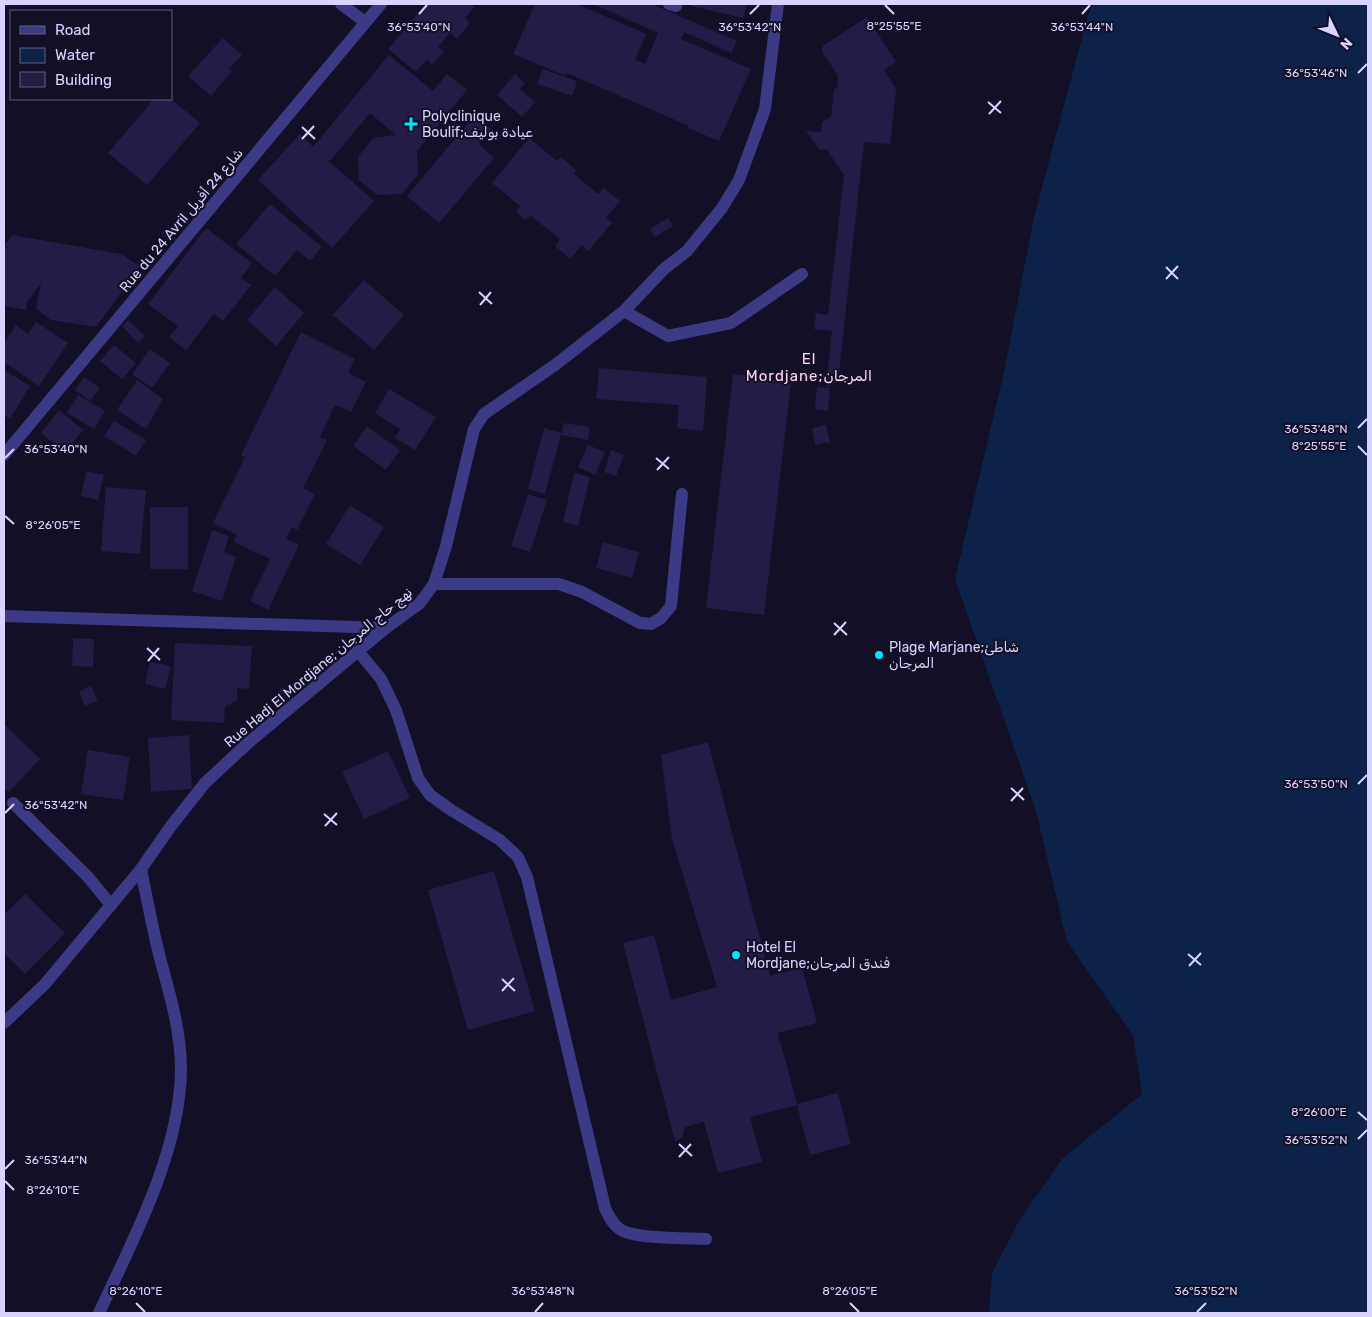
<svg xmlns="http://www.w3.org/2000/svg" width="1372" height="1317" font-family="Rubik,Cairo,sans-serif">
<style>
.water{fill:#0c2248}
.building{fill:#241b47}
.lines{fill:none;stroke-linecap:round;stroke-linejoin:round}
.minor{stroke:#3d3a85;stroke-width:12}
.ticks{fill:none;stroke:#d9d4ff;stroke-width:2}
.poi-dot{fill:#00e5ff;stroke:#130f26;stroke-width:2}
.labels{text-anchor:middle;stroke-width:4;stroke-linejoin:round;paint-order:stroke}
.poi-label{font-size:14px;fill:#d9d4ff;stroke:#130f26;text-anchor:start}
.street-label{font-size:14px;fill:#d9d4ff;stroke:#130f26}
.neighbourhood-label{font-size:15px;letter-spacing:1px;fill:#ffd6f0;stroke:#130f26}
.ticks-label{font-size:12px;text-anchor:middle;fill:#d9d4ff;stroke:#130f26;stroke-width:4;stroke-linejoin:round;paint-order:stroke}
</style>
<rect width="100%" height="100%" fill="#130f26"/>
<!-- water -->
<polygon class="water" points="1093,4 1368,4 1368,1313 989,1313 992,1273 1019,1221 1062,1159 1142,1094 1133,1035 1067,942 1036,811 955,579 1004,372 1034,217 1089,12"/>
<!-- building -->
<g class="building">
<polygon points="426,4 470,4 474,7 465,18 470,23 457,39 450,33 438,47 444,51 432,65 427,59 416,72 388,49"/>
<polygon points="535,4 577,4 646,34 635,60 645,64 658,33 593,4 652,4 737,41 731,53 684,32 681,39 751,69 719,141 688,128 689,126 567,73 566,76 513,54"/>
<polygon points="691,4 747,4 743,18 691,6"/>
<polygon points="867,17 896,62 884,70 896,89 890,144 864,142 838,381 827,388 830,388 828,411 815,409 817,387 826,388 832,331 814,329 816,313 828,315 844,175 827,150 819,149 806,131 821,132 822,122 831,117 834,90 837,87 838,76 822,51 823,46"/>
<polygon points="223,38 242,55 229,69 232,71 211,96 188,76"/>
<polygon points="389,55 433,91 447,74 467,90 417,151 418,174 402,194 377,195 359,180 358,157 373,138 396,135 370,113 330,161 324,157 374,201 332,248 258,180 300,134 313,147"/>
<polygon points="543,69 577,81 572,96 537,84"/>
<polygon points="515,74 525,83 520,89 535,102 522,117 497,95"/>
<polygon points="154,99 171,99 200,123 147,185 108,153"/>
<polygon points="475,115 491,129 479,144 494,158 439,223 407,196"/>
<polygon points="529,138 557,161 561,157 577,171 574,174 598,194 604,188 620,201 606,218 612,223 588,251 582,245 570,259 555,246 560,239 530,215 526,220 516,212 520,206 492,183"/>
<polygon points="270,204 322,247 310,261 297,250 275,276 236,244"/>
<polygon points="668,218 673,226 655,237 650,229"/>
<polygon points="206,228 252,263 241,278 251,285 223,321 214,314 186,350 169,337 178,326 148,304"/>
<polygon points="12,235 122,254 140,267 96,327 51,320 36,309 41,283 27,302 26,310 4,306 4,247 9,248 5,245"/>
<polygon points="364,280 404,315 374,350 333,315"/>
<polygon points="275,287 304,313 276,346 247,320"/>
<polygon points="128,320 145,336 138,343 122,326"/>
<polygon points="36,322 68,343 39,386 4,362 4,343 16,325 28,334"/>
<polygon points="301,332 355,359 348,373 366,382 351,412 335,405 320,437 327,440 303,488 315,494 297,530 292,527 286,539 299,545 268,610 250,601 270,559 234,542 237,535 213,523 245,457 241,455"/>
<polygon points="114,345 136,363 122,379 100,361"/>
<polygon points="150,349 170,363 152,388 132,374"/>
<polygon points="599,368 707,377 703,431 677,428 679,405 596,399"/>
<polygon points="4,370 30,386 10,419 4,415"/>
<polygon points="733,374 791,381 764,615 706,608"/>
<polygon points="84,377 100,388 90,401 75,390"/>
<polygon points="137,380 163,399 146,429 117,410"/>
<polygon points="389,389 436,417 415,450 395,438 400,429 375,413"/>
<polygon points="78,395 105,411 94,429 67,413"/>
<polygon points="59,410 83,430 65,452 41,433"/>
<polygon points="114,421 146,440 136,456 104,436"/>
<polygon points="564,423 590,427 588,440 561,435 545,494 528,489 544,428 562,433"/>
<polygon points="826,425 830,442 815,445 812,428"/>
<polygon points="367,426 400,450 386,470 353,446"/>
<polygon points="588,445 605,452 595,475 578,467"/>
<polygon points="611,450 624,455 616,476 604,472"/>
<polygon points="86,471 104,475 98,500 81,496"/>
<polygon points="574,473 590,477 578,526 563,522"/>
<polygon points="106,487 146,490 140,554 101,551"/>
<polygon points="528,494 547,500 530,552 511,546"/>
<polygon points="350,505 384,527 360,565 326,544"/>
<rect x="150" y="507" width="38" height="62"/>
<polygon points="212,530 229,536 224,552 236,557 222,601 192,591"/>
<polygon points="603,542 639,552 632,578 596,568"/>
<polygon points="73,638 94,639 93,667 72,666"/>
<polygon points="175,643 252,646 249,689 237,688 237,700 225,707 224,723 171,720"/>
<polygon points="150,662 171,666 165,689 145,684"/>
<polygon points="91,686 98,700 85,706 79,692"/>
<polygon points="4,724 40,759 9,792 4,787"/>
<polygon points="189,735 192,789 151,792 148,738"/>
<polygon points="708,742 770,976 802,968 817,1023 778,1033 797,1104 838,1093 851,1144 810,1155 797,1105 750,1117 762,1162 718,1173 704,1122 685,1127 682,1138 675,1141 623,943 654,935 671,1000 717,987 672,839 661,755"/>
<polygon points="88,750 130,757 123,800 81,794"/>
<polygon points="388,751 410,798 364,819 342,772"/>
<polygon points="494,871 535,1011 468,1030 428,890"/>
<polygon points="25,894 65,933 25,974 4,953 4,915"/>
</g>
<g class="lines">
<!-- minor -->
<g class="minor">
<polyline points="341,4 365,22"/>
<polyline points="669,4 676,6"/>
<polyline points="624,311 668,336 731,323 802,274"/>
<polyline points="4,455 381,4"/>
<polyline points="434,584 559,584 582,592 640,623 651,624 661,618 671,606 682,494"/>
<polyline points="4,616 386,628"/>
<path d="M358,651l23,28 15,31 22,68 12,17 21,15 49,30 18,17 9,20 78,331c4,9 8,17 16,22 16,9 65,8 85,9"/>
<polyline points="13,803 88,877 111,905"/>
<polyline points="4,1023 45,984 141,869 171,826 205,783 248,743 386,628 419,604 434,584 446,546 474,429 484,414 555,365 624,311 664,269 687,251 722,208 739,180 765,109 778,4"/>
<path d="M99,1313c34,-73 81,-161 82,-243 0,-37 -10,-72 -20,-108 -8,-31 -14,-62 -20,-93"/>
</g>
</g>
<!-- ticks -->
<path class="ticks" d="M885,5l9,9M419,14l8,-9M750,14l9,-9M1082,14l8,-9M1358,73l9,-9M988,102l13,11M989,114l12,-13M302,127l13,12M302,139l12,-13M1166,267l12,12M1166,279l12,-13M479,292l13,12M480,305l11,-13M1358,428l9,-9M1358,446l9,9M5,458l9,-9M656,458l13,11M657,470l12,-13M5,516l9,8M834,623l13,12M834,635l12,-13M147,648l13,12M148,661l11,-13M1358,784l9,-9M1011,788l13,12M1011,801l12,-13M5,813l9,-9M324,814l13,11M325,826l12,-13M1188,954l13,11M1189,966l12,-13M502,979l13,12M502,991l12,-13M1358,1112l9,8M1358,1139l9,-9M679,1144l13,12M679,1157l12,-13M5,1169l9,-9M5,1181l9,9M136,1303l9,9M850,1303l9,9M535,1312l8,-9M1197,1312l9,-9"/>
<!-- markers -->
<g class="poi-dot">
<path d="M408.5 116.5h5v5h5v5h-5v5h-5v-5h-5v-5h5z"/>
<circle cx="879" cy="655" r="5"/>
<circle cx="736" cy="955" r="5"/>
</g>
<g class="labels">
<!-- poi labels -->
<g class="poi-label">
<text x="422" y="121">Polyclinique<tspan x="422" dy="16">Boulif;عيادة بوليف</tspan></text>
<text x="889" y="652">Plage Marjane;شاطئ<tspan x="889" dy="16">المرجان</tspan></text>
<text x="746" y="952">Hotel El<tspan x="746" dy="16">Mordjane;فندق المرجان</tspan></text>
</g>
<!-- street labels -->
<g class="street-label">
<text transform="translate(181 220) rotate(-50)" y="5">Rue du 24 Avril شارع 24 أفريل</text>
<text transform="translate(318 667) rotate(-40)" y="5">Rue Hadj El Mordjane; نهج حاج المرجان</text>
</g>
<!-- neighbourhood labels -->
<g class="neighbourhood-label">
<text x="809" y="364">El<tspan x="809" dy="17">Mordjane;المرجان</tspan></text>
</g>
</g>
<g class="ticks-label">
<text x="894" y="30">8°25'55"E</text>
<text x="419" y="31">36°53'40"N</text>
<text x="750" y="31">36°53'42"N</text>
<text x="1082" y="31">36°53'44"N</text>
<text x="1316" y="77">36°53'46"N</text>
<text x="1316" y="433">36°53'48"N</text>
<text x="1319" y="450">8°25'55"E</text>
<text x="56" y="453">36°53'40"N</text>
<text x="53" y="529">8°26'05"E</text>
<text x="1316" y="788">36°53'50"N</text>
<text x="56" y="809">36°53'42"N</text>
<text x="1319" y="1116">8°26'00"E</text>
<text x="1316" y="1144">36°53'52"N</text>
<text x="56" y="1164">36°53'44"N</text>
<text x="53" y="1194">8°26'10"E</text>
<text x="543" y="1295">36°53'48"N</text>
<text x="1206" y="1295">36°53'52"N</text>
<text x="136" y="1295">8°26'10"E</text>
<text x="850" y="1295">8°26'05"E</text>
</g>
<!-- border -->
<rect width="1372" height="1317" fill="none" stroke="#d9d4ff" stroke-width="10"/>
<!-- legend -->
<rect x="10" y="10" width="162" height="90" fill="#130f26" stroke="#625e7d"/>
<rect x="20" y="26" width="25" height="8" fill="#3d3a85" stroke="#625e7d"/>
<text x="55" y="35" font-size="15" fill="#d9d4ff">Road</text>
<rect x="20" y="48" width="25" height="15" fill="#0c2248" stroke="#625e7d"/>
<text x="55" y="60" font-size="15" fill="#d9d4ff">Water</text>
<rect x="20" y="72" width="25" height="15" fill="#241b47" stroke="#625e7d"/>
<text x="55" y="85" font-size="15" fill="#d9d4ff">Building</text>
<!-- north arrow -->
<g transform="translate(1337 35) rotate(133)" stroke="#130f26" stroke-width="4" paint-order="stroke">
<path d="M0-4L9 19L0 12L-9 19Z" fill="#d9d4ff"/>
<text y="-8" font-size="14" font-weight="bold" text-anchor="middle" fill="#d9d4ff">N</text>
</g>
</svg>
